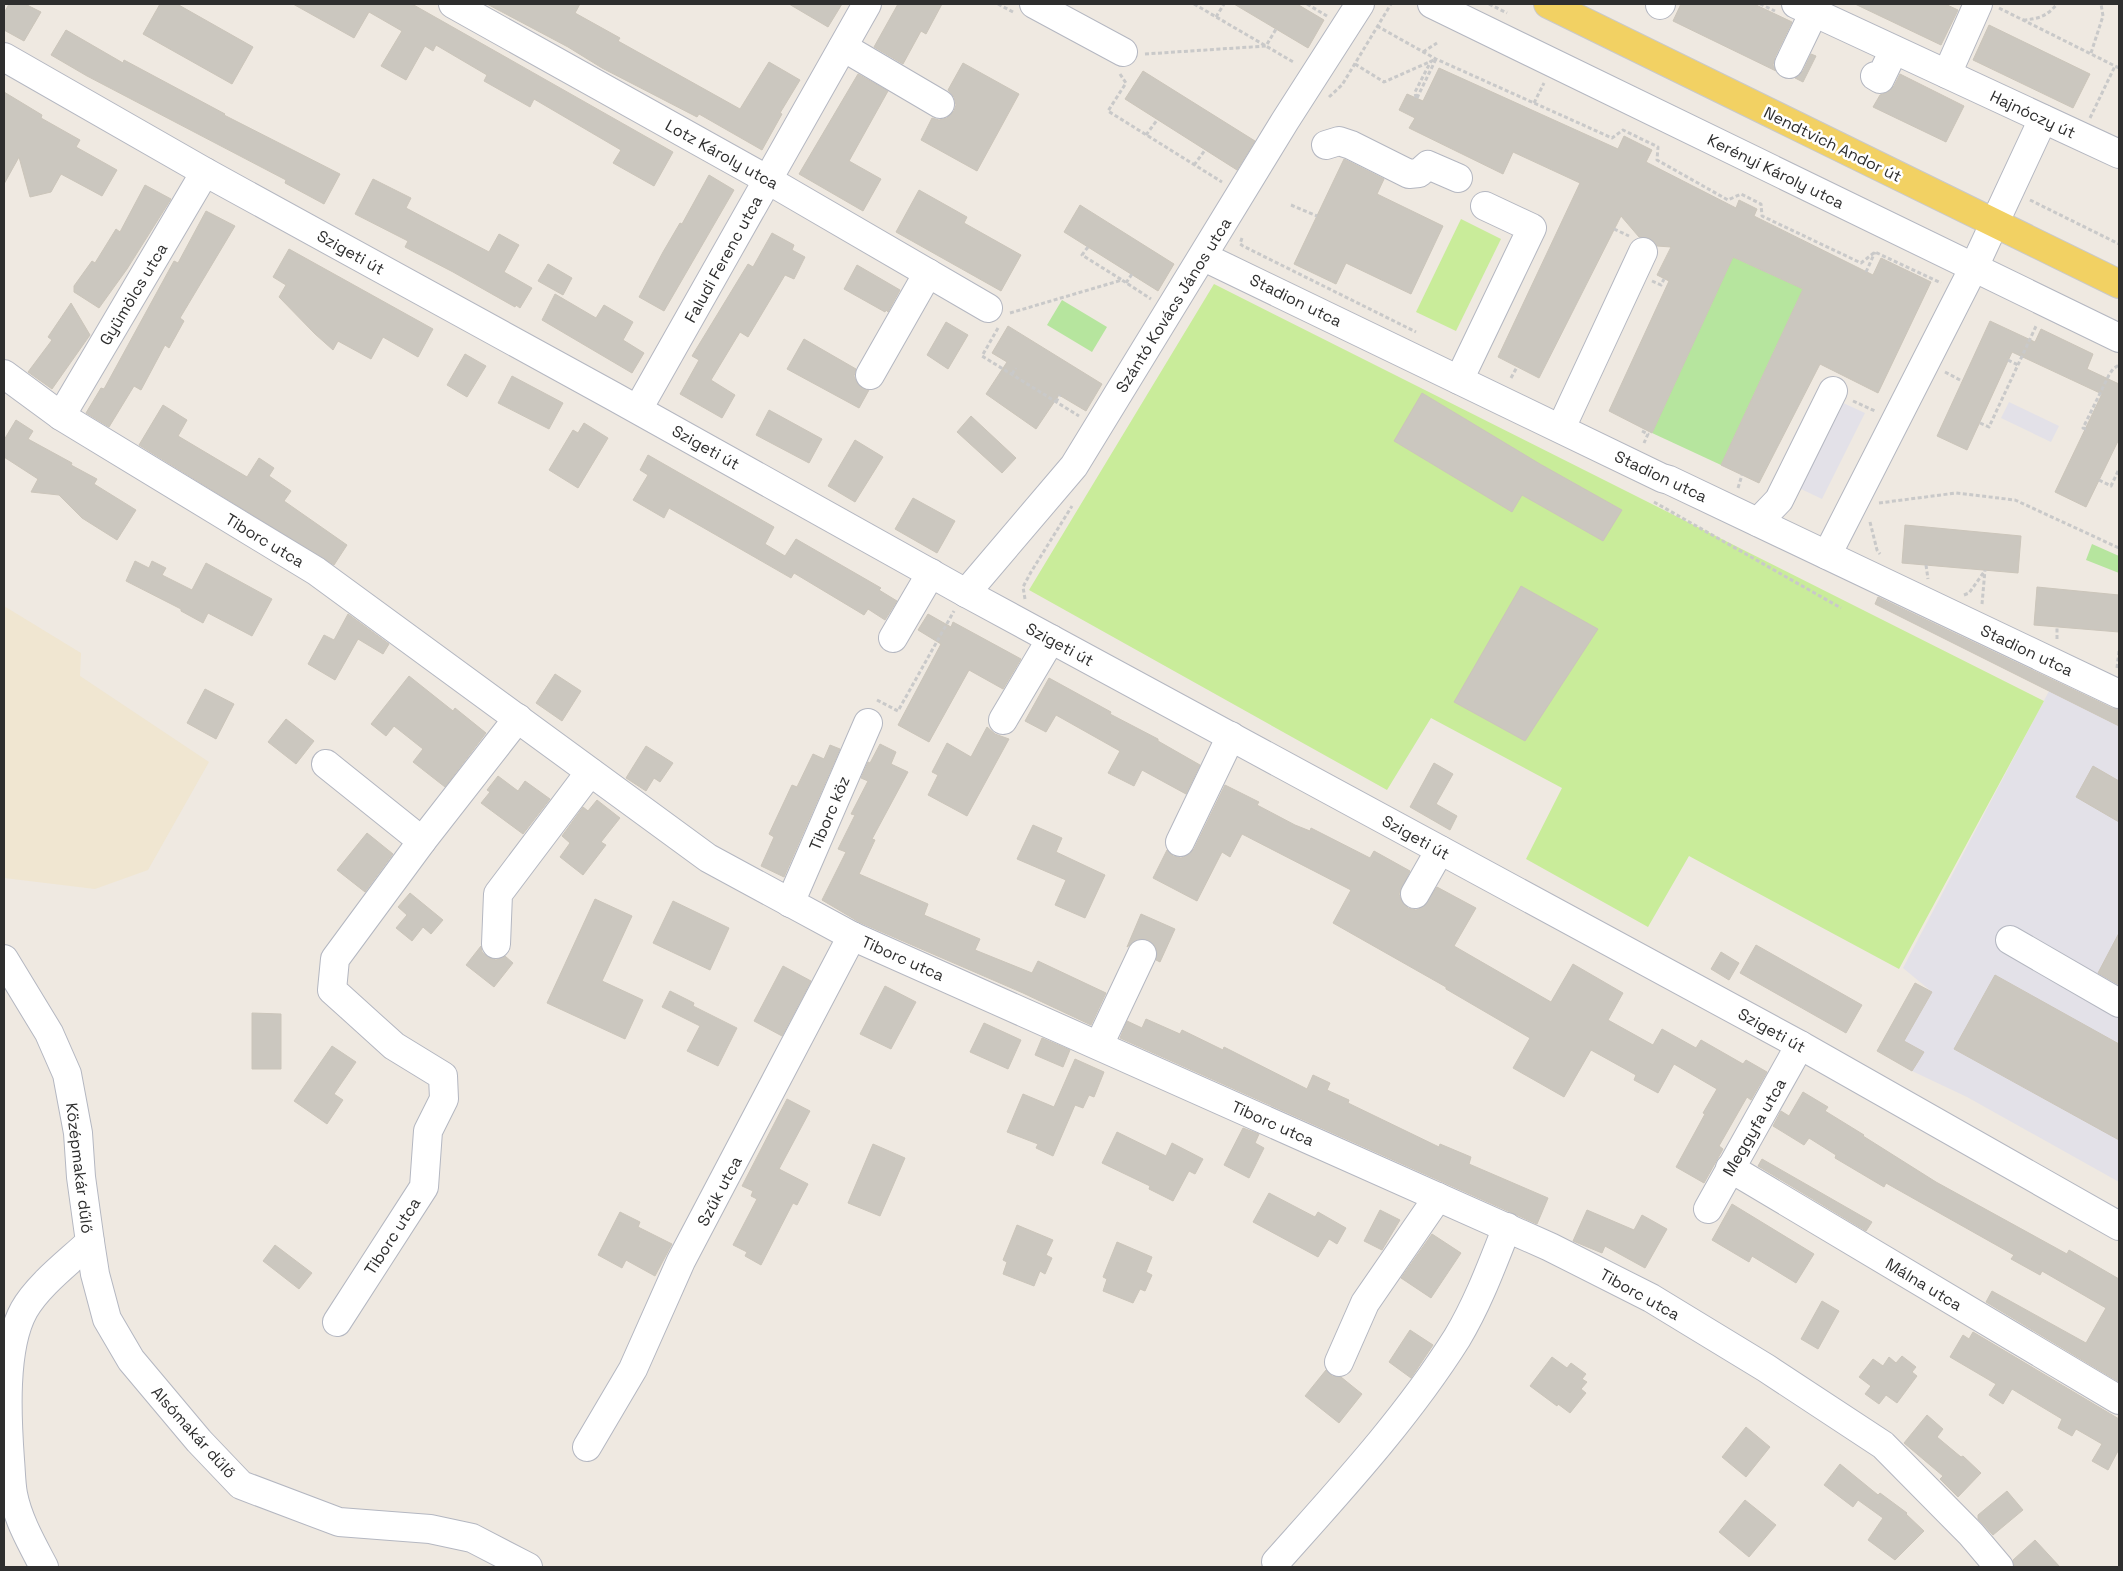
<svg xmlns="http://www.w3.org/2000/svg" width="2123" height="1571" font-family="'Space Grotesk',sans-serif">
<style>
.industrial{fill:#e3e1e8}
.education{fill:#f0e6d1}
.green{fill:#b6e59e}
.pitch{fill:#c9ec9a}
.building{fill:#cbc7bf;stroke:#cbc5ba}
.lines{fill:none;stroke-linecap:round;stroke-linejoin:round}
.minor-casing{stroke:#b4b7c1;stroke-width:30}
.major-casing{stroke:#c9c9c9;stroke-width:30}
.path{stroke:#c9c9c9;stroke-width:3;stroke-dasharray:4 2.5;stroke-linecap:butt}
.minor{stroke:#fff;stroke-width:28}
.major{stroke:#f2d163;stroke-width:28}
.labels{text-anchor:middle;stroke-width:5;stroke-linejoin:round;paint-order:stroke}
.street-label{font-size:16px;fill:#2e2e2e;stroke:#fff}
</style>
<rect width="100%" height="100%" fill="#efe9e1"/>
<!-- industrial -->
<g class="industrial">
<polygon points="1841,402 1865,413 1822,499 1799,488"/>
<polygon points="2009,402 2059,426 2051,442 2001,418"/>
<polygon points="2049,691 2119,726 2119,1182 1967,1097 1912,1071 1923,1052 1904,1041 1932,992 1903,968"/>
</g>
<!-- education -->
<polygon class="education" points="4,606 81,653 80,676 209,762 148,870 95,889 4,878"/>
<!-- green -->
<g class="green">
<polygon points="1733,257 1803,289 1721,465 1652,433"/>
<polygon points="1062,300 1107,327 1092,352 1047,325"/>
<polygon points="2092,544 2119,556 2119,573 2086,560"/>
</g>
<!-- pitch -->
<g class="pitch">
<polygon points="1461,219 1501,239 1456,331 1416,312"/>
<polygon points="1214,284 2044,701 1899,969 1689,856 1648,927 1526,859 1562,788 1431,718 1387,790 1029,590"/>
</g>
<!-- building -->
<g class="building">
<polygon points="9,4 25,4 41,12 24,41 4,30 4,13"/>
<polygon points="160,4 177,4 253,47 232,84 143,34"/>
<polygon points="293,4 412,4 673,152 654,186 613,163 621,150 534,99 530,107 484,81 487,75 436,45 433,51 425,46 406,80 381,66 402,31 369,12 354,38"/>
<polygon points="487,4 580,4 575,13 620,38 618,41 740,109 769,62 800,80 780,113 782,114 762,150 699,114 697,117 602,68 568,47"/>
<polygon points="789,4 842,4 828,27"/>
<polygon points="898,4 942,4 926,34 921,31 903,64 874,47"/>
<polygon points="1234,4 1297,4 1324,20 1308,48"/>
<polygon points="1681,4 1754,4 1792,22 1775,57 1773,65 1776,71 1673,21"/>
<polygon points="1855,4 1945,4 1958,10 1941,45"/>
<polygon points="1989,25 2090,74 2073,108 1973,60"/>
<polygon points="66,30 123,63 124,60 225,114 224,115 340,174 324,204 285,183 286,180 87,76 51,55"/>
<polygon points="1811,54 1816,56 1803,82 1795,78 1803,71"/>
<polygon points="963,63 1019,94 977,171 921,140 932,118 939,120 947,118 954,111 956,105 954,97 948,90"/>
<polygon points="1439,68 1618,149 1624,136 1652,150 1646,162 1736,208 1739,200 1757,209 1754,216 1873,275 1881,258 1931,282 1878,393 1820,364 1759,483 1721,465 1803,289 1733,257 1652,433 1609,411 1669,281 1657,275 1671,247 1657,246 1649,238 1639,237 1621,216 1539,378 1498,357 1580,183 1513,152 1503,174 1409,128 1415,118 1399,110 1407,94 1423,101"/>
<polygon points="1143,71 1255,141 1237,170 1125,99"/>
<polygon points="858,74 888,91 849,161 881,179 863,211 799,174"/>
<polygon points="1900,74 1964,106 1946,142 1873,107 1880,95 1888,92 1894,86"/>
<polygon points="4,92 42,115 41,118 80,140 76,147 117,170 102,196 61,174 51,192 30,197 19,157 4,184"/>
<polygon points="1344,159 1384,179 1377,194 1443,226 1411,294 1346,263 1336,284 1294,264"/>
<polygon points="709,175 734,190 664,311 639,297 663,252 680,223 682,224"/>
<polygon points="373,179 411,198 406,208 489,252 499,234 519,245 504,272 532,288 520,308 516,305 515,307 453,272 405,247 408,241 355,214"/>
<polygon points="145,185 171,199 127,269 99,308 74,292 74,286 92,261 95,263 116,229 120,232"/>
<polygon points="919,190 967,217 964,223 1021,255 1001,291 896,232"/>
<polygon points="1080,205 1174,264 1158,291 1064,232"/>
<polygon points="206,211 235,226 180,318 184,321 169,348 165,345 141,390 134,386 109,427 86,413 101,388 104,389 174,261 178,263"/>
<polygon points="772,233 794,245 792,250 805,257 794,279 785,275 748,337 740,332 711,380 735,395 722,418 680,394 699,360 692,356 748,264 753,267"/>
<polygon points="289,249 433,329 418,357 383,337 371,359 338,341 333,350 315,334 279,297 286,285 273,277"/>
<polygon points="548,264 572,278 563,295 538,281"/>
<polygon points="857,265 900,290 888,312 886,310 885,312 844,289"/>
<polygon points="555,294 596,318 604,305 633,322 623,340 644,353 632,373 542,320"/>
<polygon points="71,303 90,335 52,389 28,372 52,340 48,337"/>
<polygon points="1990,321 2035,342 2041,329 2093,354 2087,369 2119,384 2119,439 2086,507 2055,492 2102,394 2012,352 1967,450 1937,436"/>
<polygon points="946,322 968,335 948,369 927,355"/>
<polygon points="1008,326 1102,384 1086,411 1059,395 1036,429 986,394 1007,362 992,353"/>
<polygon points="804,339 856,369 854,376 857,383 862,388 869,390 859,408 787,369"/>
<polygon points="465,354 486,366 467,397 447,385"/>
<polygon points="512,376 563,403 549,429 498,403"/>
<polygon points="1422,393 1540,464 1622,510 1603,541 1522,495 1512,512 1394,441"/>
<polygon points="163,405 187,420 178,436 247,477 259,458 274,468 269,476 291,491 284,501 347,545 334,565 139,445"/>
<polygon points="769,410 822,439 809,463 756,435"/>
<polygon points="971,416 1016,458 1002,473 957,432"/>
<polygon points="16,420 33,431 28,439 72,463 71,465 97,479 94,484 136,510 117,540 82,518 59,495 31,492 38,479 4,457 4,440"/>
<polygon points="584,423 608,438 578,488 549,470 573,430 578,433"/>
<polygon points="855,440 883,457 855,502 828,486"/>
<polygon points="648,455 774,527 765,544 785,556 796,539 881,588 879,590 897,601 885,620 868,609 864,615 794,573 791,578 669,508 664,518 633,500 648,475 640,470"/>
<polygon points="913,498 955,521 937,553 895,529"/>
<polygon points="1905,525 2021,536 2018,573 1902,563"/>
<polygon points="135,561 149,568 152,561 166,568 162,575 192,590 206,563 272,599 252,636 208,613 203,623 181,611 181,609 126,581"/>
<polygon points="1521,586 1598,629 1525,741 1454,702"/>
<polygon points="2037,587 2119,595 2119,632 2034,625"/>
<polygon points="1878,597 2112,708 2119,709 2119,726 1875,604"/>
<polygon points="348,614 389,644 383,654 358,639 335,680 308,664 324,635 334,640"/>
<polygon points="928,614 951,627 953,622 1021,659 1003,689 969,670 929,742 898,725 941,644 918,630"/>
<polygon points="555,674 581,691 562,721 536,703"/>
<polygon points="409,676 453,711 455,708 486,733 445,787 413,762 423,749 394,726 386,736 371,724"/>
<polygon points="1049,678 1111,712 1110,714 1158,739 1158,741 1200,765 1186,794 1142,770 1134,786 1108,773 1120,751 1056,715 1046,732 1025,721"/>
<polygon points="205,689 234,704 216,739 187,723"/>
<polygon points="286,719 314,741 296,764 268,742"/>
<polygon points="987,727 995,734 1009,739 967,816 928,795 938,775 932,772 947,743 971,757"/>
<polygon points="880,744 896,752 891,764 908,772 872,839 875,840 859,874 928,904 924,915 980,939 975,950 1032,973 1038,961 1106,993 1091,1025 1023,993 859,922 822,900 846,852 838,849 855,815 851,814 868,781 861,778 868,762 870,763"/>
<polygon points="830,745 840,749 784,877 761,866 774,837 769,834 792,785 797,787 813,754 824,759"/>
<polygon points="646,746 673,763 660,782 654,778 646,791 626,778"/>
<polygon points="1434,763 1453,774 1436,804 1457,816 1450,830 1410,807"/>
<polygon points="2093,766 2119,781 2119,822 2076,797"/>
<polygon points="498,776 518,791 525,781 550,799 523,834 481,803 490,792 487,790"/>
<polygon points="1225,785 1259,802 1257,805 1295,825 1310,831 1311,828 1370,858 1374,851 1410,871 1399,894 1402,902 1408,908 1416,910 1423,907 1437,887 1476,908 1454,946 1551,1002 1573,964 1623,993 1608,1020 1653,1045 1662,1029 1696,1048 1701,1040 1743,1064 1746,1060 1767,1072 1751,1100 1747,1097 1719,1146 1723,1149 1704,1183 1676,1167 1705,1114 1703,1113 1717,1089 1674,1064 1658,1093 1634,1080 1636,1075 1591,1050 1564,1097 1513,1068 1530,1038 1446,989 1446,987 1333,923 1351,890 1242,834 1230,857 1222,852 1197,901 1153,878 1167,850 1173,856 1181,858 1188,855 1194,849"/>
<polygon points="597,800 620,818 601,842 606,845 583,875 560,857 570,843 562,836 583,807 588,811"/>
<polygon points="1033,825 1062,838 1056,852 1105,875 1085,918 1055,905 1066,880 1017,859"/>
<polygon points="367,833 393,854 365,892 337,870"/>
<polygon points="410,893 443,920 431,934 423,927 412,941 396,928 407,915 398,907"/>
<polygon points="595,899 632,916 602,981 643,1000 625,1039 547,1003"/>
<polygon points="673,901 729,928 710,970 653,943"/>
<polygon points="1141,914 1175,929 1160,962 1156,960 1157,952 1155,946 1148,940 1140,939 1127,947"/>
<polygon points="2119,933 2119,985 2098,973"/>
<polygon points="1756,945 1862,1005 1846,1033 1740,973"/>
<polygon points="481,946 482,952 488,957 496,960 505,956 513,963 494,987 466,965"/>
<polygon points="1721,952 1739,963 1729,980 1711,969"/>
<polygon points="783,966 811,981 782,1036 754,1021"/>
<polygon points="1995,975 2119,1044 2119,1140 1954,1049"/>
<polygon points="1915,983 1932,992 1904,1041 1924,1052 1912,1071 1877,1051"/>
<polygon points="885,986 916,1002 891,1049 860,1034"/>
<polygon points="670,991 694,1003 693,1006 737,1028 718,1066 687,1051 700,1026 662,1007"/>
<polygon points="252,1013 281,1014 281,1069 252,1069"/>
<polygon points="1146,1019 1180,1034 1182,1030 1223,1050 1224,1047 1307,1089 1313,1075 1330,1083 1327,1090 1349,1100 1348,1103 1439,1147 1440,1144 1471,1157 1469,1164 1548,1198 1537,1224 1120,1038 1127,1021 1142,1028"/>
<polygon points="984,1023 1021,1040 1008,1069 970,1052"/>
<polygon points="1042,1038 1070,1050 1063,1067 1035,1055"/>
<polygon points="332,1046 356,1062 334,1094 343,1100 327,1124 294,1101"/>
<polygon points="1075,1059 1104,1072 1094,1097 1089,1095 1083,1108 1075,1105 1053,1156 1036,1148 1038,1144 1007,1132 1023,1094 1054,1107"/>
<polygon points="1803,1092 1828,1107 1825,1111 1864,1135 1863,1136 1936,1182 2067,1254 2069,1250 2119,1279 2119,1382 1986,1302 1992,1291 2086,1343 2106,1308 2042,1271 2040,1275 2011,1259 2014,1255 1886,1183 1884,1187 1835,1158 1836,1155 1809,1138 1804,1145 1773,1126 1781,1111 1789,1116"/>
<polygon points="787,1099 810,1111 779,1169 808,1184 797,1205 793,1203 761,1265 745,1256 747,1252 733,1245 757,1199 751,1196 753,1191 742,1186"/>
<polygon points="1243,1128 1259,1134 1255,1143 1264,1148 1249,1178 1224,1165"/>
<polygon points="1117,1132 1166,1156 1172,1143 1203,1159 1195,1174 1189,1171 1173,1201 1149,1189 1150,1186 1102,1163"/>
<polygon points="873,1144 905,1158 880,1216 848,1203"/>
<polygon points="1762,1159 1872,1222 1866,1231 1758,1166"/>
<polygon points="1269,1193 1315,1217 1318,1212 1346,1228 1337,1244 1329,1239 1318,1257 1253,1222"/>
<polygon points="1732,1204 1814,1254 1796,1283 1752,1256 1749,1262 1712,1240"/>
<polygon points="1380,1210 1400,1220 1382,1250 1364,1241"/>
<polygon points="1587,1210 1634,1230 1642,1215 1667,1229 1645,1268 1605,1246 1602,1253 1573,1241"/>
<polygon points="620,1212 640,1222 638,1227 672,1244 655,1276 626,1260 622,1268 598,1255"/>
<polygon points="1017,1225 1053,1240 1046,1255 1052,1258 1045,1274 1040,1271 1034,1286 1003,1274 1007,1262 1003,1260"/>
<polygon points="1432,1234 1461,1253 1431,1298 1401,1278"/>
<polygon points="1117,1242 1152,1257 1146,1272 1152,1275 1145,1291 1140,1289 1133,1303 1103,1291 1107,1279 1103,1277"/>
<polygon points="275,1245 312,1273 299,1289 263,1261"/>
<polygon points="1822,1301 1839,1311 1818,1349 1801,1339"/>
<polygon points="1410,1330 1433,1345 1411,1378 1389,1362"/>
<polygon points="1973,1332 2119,1419 2119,1449 2108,1470 2092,1461 2102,1444 2076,1429 2072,1436 2058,1428 2062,1419 2012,1389 2003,1404 1989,1395 1996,1384 1950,1357 1963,1335 1969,1339"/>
<polygon points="1902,1356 1916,1367 1912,1372 1917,1376 1897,1403 1886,1395 1879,1404 1865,1394 1871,1386 1859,1377 1873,1359 1883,1366 1889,1357 1896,1363"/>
<polygon points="1552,1357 1567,1368 1571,1363 1586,1374 1582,1379 1587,1382 1581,1389 1586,1393 1570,1413 1558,1404 1557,1406 1530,1386"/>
<polygon points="1326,1370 1332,1376 1341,1377 1362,1394 1339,1423 1305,1396"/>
<polygon points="1927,1415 1943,1429 1937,1437 1961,1457 1963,1456 1981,1473 1958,1497 1940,1479 1943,1476 1904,1443"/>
<polygon points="1746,1427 1770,1447 1746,1477 1722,1457"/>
<polygon points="1840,1464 1878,1495 1880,1493 1907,1513 1906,1514 1924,1531 1895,1560 1868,1540 1883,1518 1858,1500 1853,1507 1824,1485"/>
<polygon points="2007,1491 2023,1510 1993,1535 1978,1519 1978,1515"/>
<polygon points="1745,1500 1776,1525 1749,1557 1719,1532"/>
<polygon points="2035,1540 2060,1567 2014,1567 2013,1560"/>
</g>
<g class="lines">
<defs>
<g id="minor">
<polyline points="453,4 768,180 988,308"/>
<polyline points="1034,4 1123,52"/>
<polyline points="1432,4 2119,338"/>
<polyline points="1796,4 2119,154"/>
<polyline points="1660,5 1661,4"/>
<polyline points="843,47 940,104"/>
<polyline points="4,57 205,172 613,396 966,593 1800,1045 2119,1226"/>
<polyline points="1789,64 1814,12"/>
<polyline points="1947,74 1978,4"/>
<polyline points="1875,76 1880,79 1894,50"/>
<polyline points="1326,145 1339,141 1351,145 1409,174 1419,173 1428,165 1458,178"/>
<polyline points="1204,257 1662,478 1669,480 2119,694"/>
<polyline points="4,374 61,416 316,571 708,858 852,936 1550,1247 1651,1298 1766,1368 1883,1445 1971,1534 1999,1567"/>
<polyline points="870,375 928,273"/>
<polyline points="1459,380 1532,228 1485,206"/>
<polyline points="638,409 867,4"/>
<polyline points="61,416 205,172"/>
<polyline points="1561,428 1643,252"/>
<polyline points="1758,522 1779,500 1833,391"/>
<polyline points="1827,555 1974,267 2043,119"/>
<polyline points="966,593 1074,466 1285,121 1360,4"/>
<polyline points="893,638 931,573"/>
<polyline points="1003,720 1051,639"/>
<polyline points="326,764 422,841"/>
<polyline points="1180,842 1231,736"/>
<polyline points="1415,894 1440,850"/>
<polyline points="790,903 868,723"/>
<polyline points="2010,940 2119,1003"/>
<polyline points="496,944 498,894 590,772"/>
<path d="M4,959l45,74 18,41 11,59 3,44 9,65c-21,20 -52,43 -66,68 -21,38 -17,108 -14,150 1,11 1,23 3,34 5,26 19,50 31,73"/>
<polyline points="1099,1045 1142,954"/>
<polyline points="1730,1168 2119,1400"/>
<polyline points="1708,1209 1800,1045"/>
<polyline points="90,1242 95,1274 107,1319 131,1360 199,1441 241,1485 339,1522 430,1529 472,1538 528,1567"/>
<polyline points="337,1322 424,1187 428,1131 444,1099 443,1076 394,1046 332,990 335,959 422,841 518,718"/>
<polyline points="1339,1362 1365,1303 1438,1197"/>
<polyline points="587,1447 633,1369 681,1261 852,936"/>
<path d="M1276,1562c64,-72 130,-143 181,-224 21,-35 35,-73 50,-111"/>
</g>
<polyline id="major" points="1548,4 2119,284"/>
</defs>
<!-- minor casing -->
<use href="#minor" class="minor-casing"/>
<!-- major casing -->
<use href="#major" class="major-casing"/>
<!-- path -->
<g class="path">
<polyline points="998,4 1013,12"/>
<polyline points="1194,4 1295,63"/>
<polyline points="1307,4 1327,16"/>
<polyline points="1489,4 1507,13"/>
<polyline points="1760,4 1775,11"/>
<polyline points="1999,8 2119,68"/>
<polyline points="1216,17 1224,4"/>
<path d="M2023,20c16,-1 24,-4 34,-16"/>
<polyline points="1377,26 1436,59 1612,138 1623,130 1658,147 1657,160 1728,200 1741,194 1761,204 1762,216 1861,263 1875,252 1941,283"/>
<polyline points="1423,52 1437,43"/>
<polyline points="2091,53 2103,16 2101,4"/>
<polyline points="1145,54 1266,46 1276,29"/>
<polyline points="1355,64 1384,82 1436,59"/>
<polyline points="1120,74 1126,83 1108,111 1222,182"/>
<polyline points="1329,97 1342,85 1391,4"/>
<polyline points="1416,98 1415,92 1431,61"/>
<polyline points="1417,98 1436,59"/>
<polyline points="1534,103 1544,83"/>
<polyline points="2090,118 2115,66"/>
<polyline points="1146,135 1157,120"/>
<polyline points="1194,165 1205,150"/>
<polyline points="2030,200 2119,244"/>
<polyline points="1291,205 1317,216"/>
<polyline points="1614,229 1629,236"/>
<polyline points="1242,238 1240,244 1243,246 1416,332"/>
<polyline points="1088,247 1082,255 1122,280"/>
<polyline points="1866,272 1875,252"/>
<polyline points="1652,281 1661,285 1664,279"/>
<polyline points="1126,283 1132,274"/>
<polyline points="1010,313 1122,280 1151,299"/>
<polyline points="998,328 982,356 1079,416"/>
<polyline points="2008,360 2018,365"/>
<polyline points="1945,372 1962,381"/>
<polyline points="1012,374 1016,368"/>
<polyline points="1511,378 1517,367"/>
<polyline points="1853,401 1875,411"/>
<polyline points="1056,402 1060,395"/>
<polyline points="1980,423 1989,427 2037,324"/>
<polyline points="2086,429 2083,428 2109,375 2113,369 2119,365"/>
<polyline points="1642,431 1648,434 1644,443"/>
<polyline points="2099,480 2111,486 2119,469"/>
<polyline points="1738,488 1742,475"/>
<polyline points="1654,502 1841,608"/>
<polyline points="1879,503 1956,493 2015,500 2119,548"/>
<polyline points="1870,522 1877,550 1880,554"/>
<polyline points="1926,565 1928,579"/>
<polyline points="1964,595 1969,593 1984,572"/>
<polyline points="1025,599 1023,587 1031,572 1072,506"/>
<polyline points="1982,604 1985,570"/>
<polyline points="2057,639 2057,627"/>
<polyline points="2117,668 2119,651"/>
<polyline points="877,700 898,711 954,611"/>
</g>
<!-- minor -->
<use href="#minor" class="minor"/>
<!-- major -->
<use href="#major" class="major"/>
</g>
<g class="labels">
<!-- street labels -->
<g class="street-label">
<text transform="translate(2033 114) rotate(25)" y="6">Hajnóczy út</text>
<text transform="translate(1833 144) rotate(26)" y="6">Nendtvich Andor út</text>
<text transform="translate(722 154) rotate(29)" y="6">Lotz Károly utca</text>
<text transform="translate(1776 171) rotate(26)" y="6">Kerényi Károly utca</text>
<text transform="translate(351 252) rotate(29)" y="6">Szigeti út</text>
<text transform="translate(723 259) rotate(-61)" y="6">Faludi Ferenc utca</text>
<text transform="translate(133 294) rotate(-59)" y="6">Gyümölcs utca</text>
<text transform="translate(1296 300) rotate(26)" y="6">Stadion utca</text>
<text transform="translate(1173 305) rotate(-58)" y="6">Szántó Kovács János utca</text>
<text transform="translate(706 447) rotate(29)" y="6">Szigeti út</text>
<text transform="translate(1661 476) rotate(25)" y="6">Stadion utca</text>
<text transform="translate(265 540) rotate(31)" y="6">Tiborc utca</text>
<text transform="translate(1060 644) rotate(28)" y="6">Szigeti út</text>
<text transform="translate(2027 650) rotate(25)" y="6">Stadion utca</text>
<text transform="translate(829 813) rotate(-67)" y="6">Tiborc köz</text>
<text transform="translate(1416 837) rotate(29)" y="6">Szigeti út</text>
<text transform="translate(903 958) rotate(24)" y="6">Tiborc utca</text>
<text transform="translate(1772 1030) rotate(29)" y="6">Szigeti út</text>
<text transform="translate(1273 1123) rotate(24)" y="6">Tiborc utca</text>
<text transform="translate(1754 1127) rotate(-60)" y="6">Meggyfa utca</text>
<text transform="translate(80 1168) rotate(83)" y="6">Középmakár dűlő</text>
<text transform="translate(719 1191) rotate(-62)" y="6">Szűk utca</text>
<text transform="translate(392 1236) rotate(-57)" y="6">Tiborc utca</text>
<text transform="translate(1924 1284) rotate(31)" y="6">Málna utca</text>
<text transform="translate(1640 1294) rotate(29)" y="6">Tiborc utca</text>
<text transform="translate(194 1432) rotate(48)" y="6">Alsómakár dűlő</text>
</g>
</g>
<!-- border -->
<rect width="2123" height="1571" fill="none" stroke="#2e2e2e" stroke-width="10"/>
</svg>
